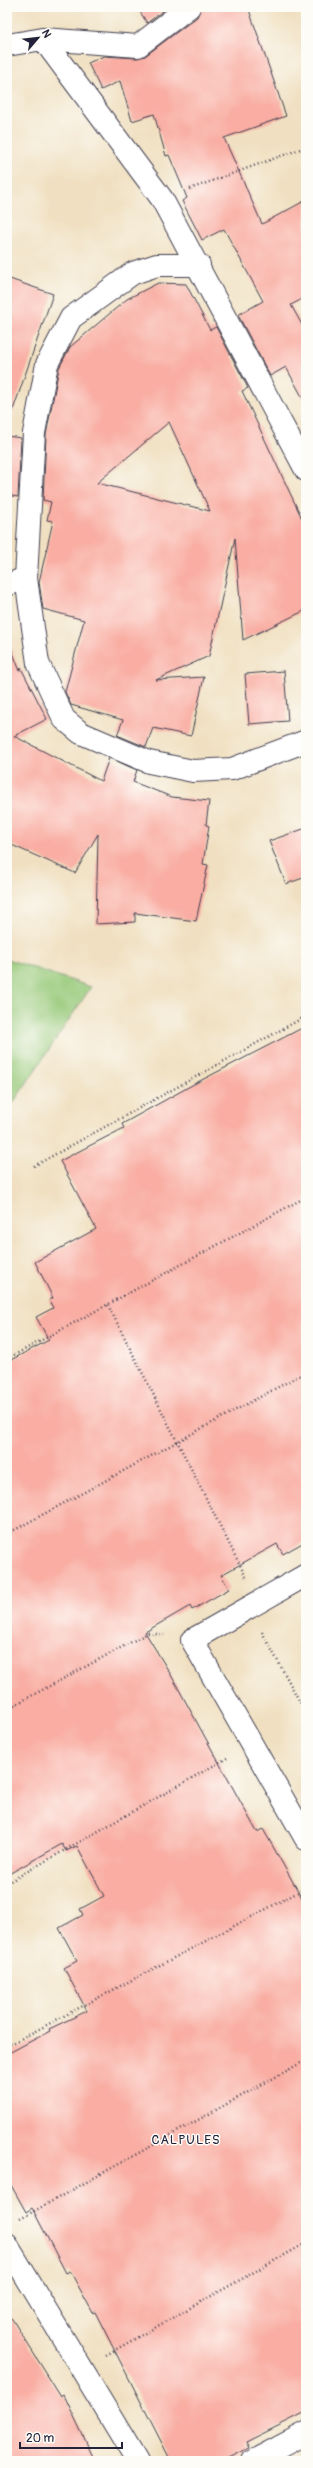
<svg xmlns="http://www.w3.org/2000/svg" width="313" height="2468" font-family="Pangolin,sans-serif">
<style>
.green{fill:#97c979;stroke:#5c765a}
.building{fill:#f9ada3;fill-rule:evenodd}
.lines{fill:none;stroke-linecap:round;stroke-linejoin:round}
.minor-casing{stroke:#413e4f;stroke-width:24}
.path{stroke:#413e4f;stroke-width:2.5;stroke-dasharray:1 3;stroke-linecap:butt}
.minor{stroke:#fff;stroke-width:22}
.labels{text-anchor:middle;stroke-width:3;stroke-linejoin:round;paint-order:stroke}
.neighbourhood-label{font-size:13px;letter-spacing:1px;fill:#22223b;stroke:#fdfcf7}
</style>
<rect width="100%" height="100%" fill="#fdfcf7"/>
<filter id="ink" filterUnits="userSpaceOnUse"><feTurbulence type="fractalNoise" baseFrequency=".025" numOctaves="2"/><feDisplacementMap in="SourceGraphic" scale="8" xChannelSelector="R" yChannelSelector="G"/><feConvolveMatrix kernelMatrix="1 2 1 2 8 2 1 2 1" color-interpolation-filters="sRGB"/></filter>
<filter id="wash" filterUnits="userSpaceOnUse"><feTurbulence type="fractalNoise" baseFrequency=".012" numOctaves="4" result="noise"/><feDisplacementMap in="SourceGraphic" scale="16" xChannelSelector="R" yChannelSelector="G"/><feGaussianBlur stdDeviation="0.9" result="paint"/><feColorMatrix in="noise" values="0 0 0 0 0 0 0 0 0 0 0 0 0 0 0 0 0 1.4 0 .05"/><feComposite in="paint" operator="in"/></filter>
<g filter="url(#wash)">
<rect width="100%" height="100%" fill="#f0e0c1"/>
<!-- green -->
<polygon class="green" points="7,959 91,987 7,1112"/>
<g id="blocks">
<!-- building -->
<g class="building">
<polygon points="137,7 168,7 147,23"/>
<polygon points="201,7 248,7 286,116 224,138 262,224 306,200 306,297 291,305 306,332 306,404 286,367 270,376 238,315 263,301 224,229 202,240 182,201 187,198 169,155 166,156 154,114 132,121 120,81 101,90 88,63 104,56 137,58 145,56 197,17"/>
<polygon points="7,278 53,294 12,413 7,413"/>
<path d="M158,283l28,1 24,46 6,-3 32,61 -6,3 64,136v83l-63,30 -8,-102 -26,118 -53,24 48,-3 -13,59 -38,-8 -7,19 -29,-12 6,-15 -52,-15 -6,-13 19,-72 -41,-11 -4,-27 14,-61 -6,-1 4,-18 -8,-2 3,-65 13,-67 11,-21 57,-48zM169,422l41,89 -113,-28z"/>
<polygon points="7,436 21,438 18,497 7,495"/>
<polygon points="7,643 9,643 20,671 21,668 47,719 14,736 101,781 109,758 137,770 133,782 172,797 209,801 206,825 209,826 203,864 208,865 196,921 135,913 135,922 96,924 98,834 75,873 7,843"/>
<polygon points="284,671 288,721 249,724 245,674"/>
<polygon points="306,828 306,877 286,884 269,841"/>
<polygon points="306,1026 306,1541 283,1554 277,1544 221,1575 229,1589 192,1610 190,1606 145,1632 171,1675 257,1832 263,1829 306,1905 306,2412 246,2442 249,2448 223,2461 171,2461 95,2312 93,2313 70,2271 66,2273 32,2208 26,2212 7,2178 7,2054 50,2031 49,2029 87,2011 64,1968 77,1961 59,1928 83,1915 80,1909 104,1896 77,1846 66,1851 62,1844 7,1875 7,1362 49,1340 36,1317 53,1308 49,1300 53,1298 35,1262 96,1229 60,1161 124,1128 122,1124 194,1084"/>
<polygon points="7,2311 61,2397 64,2395 95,2461 7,2461"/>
</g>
</g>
</g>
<g filter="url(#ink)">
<use href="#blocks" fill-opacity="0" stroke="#413e4f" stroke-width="1"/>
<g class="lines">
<defs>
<g id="minor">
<polyline points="43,39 162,199 306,470"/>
<polyline points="7,45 43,39 138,46 189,7"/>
<polyline points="199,265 157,265 133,273 71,318 47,364 34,433 26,578 38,663 64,719 81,733 149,762 193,771 232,769 306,741"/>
<polyline points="7,585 26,578"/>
<polyline points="306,1575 192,1640 306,1839"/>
<polyline points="7,2245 137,2461"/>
<polyline points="253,2461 306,2433"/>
</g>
</defs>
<!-- minor casing -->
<use href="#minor" class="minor-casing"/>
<!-- path -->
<g class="path">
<polyline points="190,189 306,147"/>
<polyline points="34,1166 306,1016"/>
<polyline points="108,1305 246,1577"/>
<polyline points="7,1359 306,1197"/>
<polyline points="7,1534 306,1372"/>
<polyline points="262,1632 306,1713"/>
<polyline points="7,1709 148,1633 164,1635"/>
<polyline points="7,1883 227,1758"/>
<polyline points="7,2046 306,1888"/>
<polyline points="20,2219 306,2060"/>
<polyline points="106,2355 306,2243"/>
</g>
<!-- minor -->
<use href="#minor" class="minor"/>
</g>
</g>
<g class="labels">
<!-- neighbourhood labels -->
<g class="neighbourhood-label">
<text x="186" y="2144">CALPULES</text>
</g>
</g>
<!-- margin -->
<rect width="313" height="2468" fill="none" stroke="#fdfcf7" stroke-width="24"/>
<!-- north arrow -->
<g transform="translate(38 38) rotate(62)" stroke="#fdfcf7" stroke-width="3" paint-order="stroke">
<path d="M0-3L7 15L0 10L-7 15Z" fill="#22223b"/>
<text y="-6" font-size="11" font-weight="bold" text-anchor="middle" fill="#22223b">N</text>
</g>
<!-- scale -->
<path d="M20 2442v6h102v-6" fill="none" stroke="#22223b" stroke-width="2"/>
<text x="26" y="2442" font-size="12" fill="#22223b" stroke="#fdfcf7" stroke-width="3" paint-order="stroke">20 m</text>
</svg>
